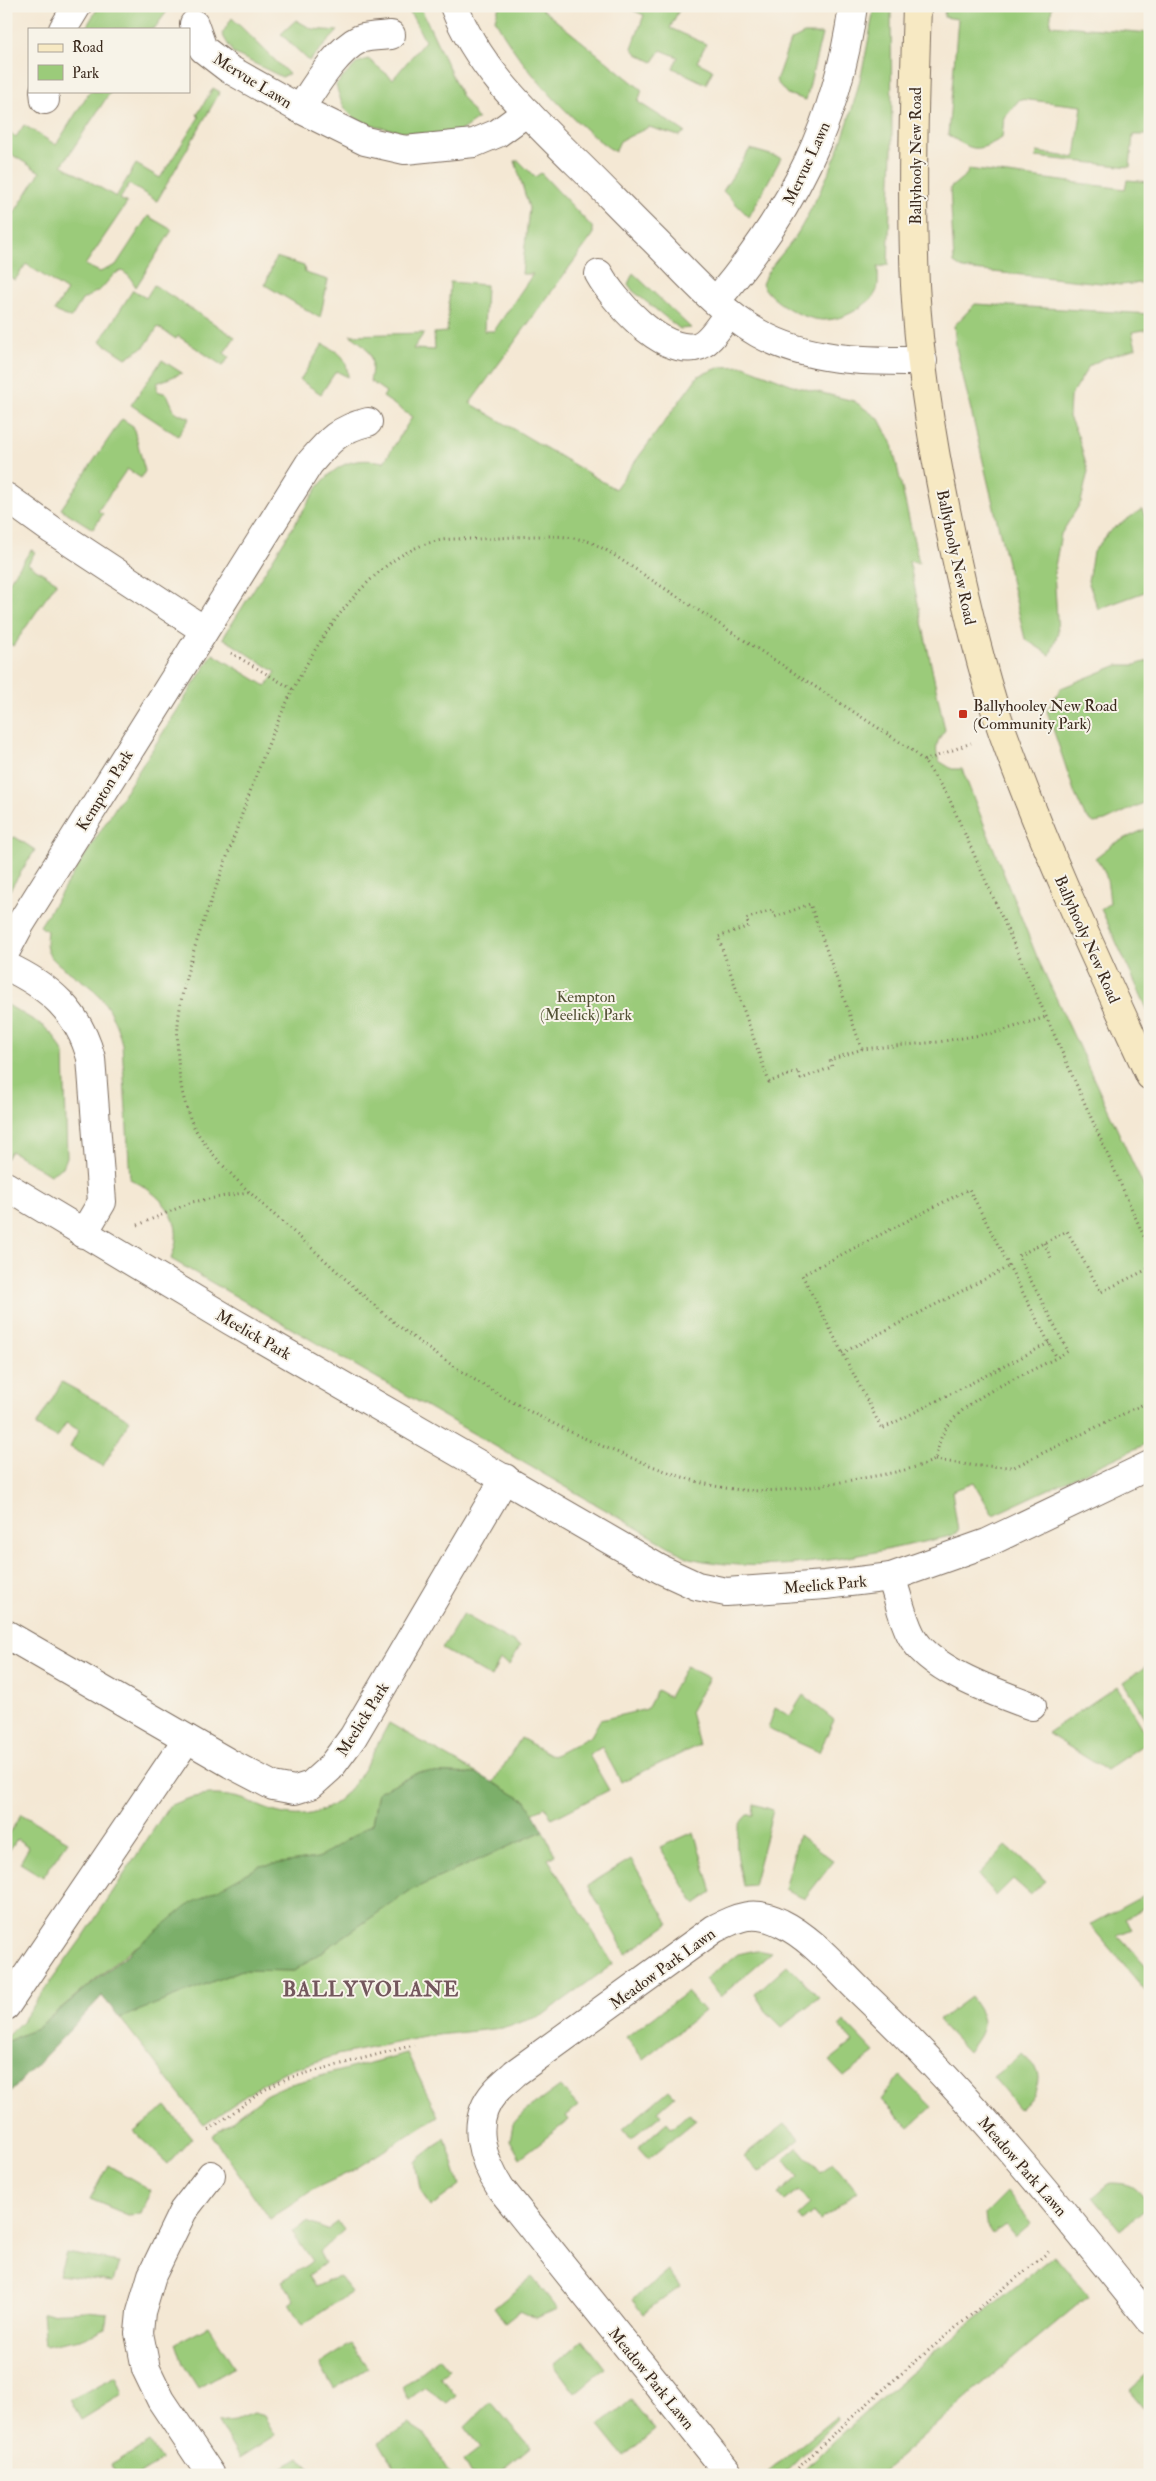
<svg xmlns="http://www.w3.org/2000/svg" width="1156" height="2481" font-family="'IM FELL Double Pica',serif">
<style>
.green{fill:#9bcb7a;stroke:#6b7a4c}
.forest{fill:#7caf6a;stroke:#5c6c44}
.lines{fill:none;stroke-linecap:round;stroke-linejoin:round}
.minor-casing{stroke:#7c6c5e;stroke-width:30}
.secondary-casing{stroke:#7c6c5e;stroke-width:30}
.path{stroke:#7c6c5e;stroke-width:3;stroke-dasharray:1 4;stroke-linecap:butt}
.minor{stroke:#fff;stroke-width:28}
.secondary{stroke:#f7e9c3;stroke-width:28}
.poi-dot{fill:#c8321e;stroke:#f7f3e8;stroke-width:2}
.labels{text-anchor:middle;stroke-width:4;stroke-linejoin:round;paint-order:stroke}
.street-label{font-size:16px;fill:#3b2a1e;stroke:#f7f3e8}
.poi-label{font-size:16px;fill:#3b2a1e;stroke:#f7f3e8;text-anchor:start}
.park-label{font-size:16px;fill:#535235;stroke:#f7f3e8}
.district-label{font-size:21px;font-weight:bold;letter-spacing:1px;fill:#73575d;stroke:#f7f3e8}
</style>
<rect width="100%" height="100%" fill="#f7f3e8"/>
<filter id="ink" filterUnits="userSpaceOnUse"><feTurbulence type="fractalNoise" baseFrequency=".02" numOctaves="2"/><feDisplacementMap in="SourceGraphic" scale="10" xChannelSelector="R" yChannelSelector="G"/><feConvolveMatrix kernelMatrix="1 2 1 2 8 2 1 2 1" color-interpolation-filters="sRGB"/></filter>
<filter id="wash" filterUnits="userSpaceOnUse"><feTurbulence type="fractalNoise" baseFrequency=".0096" numOctaves="4" result="noise"/><feDisplacementMap in="SourceGraphic" scale="20" xChannelSelector="R" yChannelSelector="G"/><feGaussianBlur stdDeviation="1.12" result="paint"/><feColorMatrix in="noise" values="0 0 0 0 0 0 0 0 0 0 0 0 0 0 0 0 0 1.4 0 .05"/><feComposite in="paint" operator="in"/></filter>
<g filter="url(#wash)">
<rect width="100%" height="100%" fill="#f4e8d4"/>
<!-- green -->
<g class="green">
<polygon points="99,6 171,6 154,29 85,29"/>
<path d="M407,6h13l41,89 17,24c-7,4 -16,12 -23,14 -22,5 -85,-4 -103,-17 -9,-7 -13,-20 -16,-31l21,-22 11,-4 25,20 32,-38z"/>
<path d="M499,6h39l104,84 -4,12 47,30 -6,4 -30,-9 -29,14 -5,11c-40,-26 -99,-90 -120,-133z"/>
<polygon points="631,6 681,6 670,28 706,44 697,62 713,70 706,84 673,68 678,57 661,50 653,62 637,54 632,48 644,15 630,9"/>
<path d="M874,6h17l1,145 -4,114 -10,2c0,7 1,16 -1,23 -3,8 -10,12 -16,17 -10,7 -24,13 -37,13 -20,0 -53,-18 -62,-36 6,-16 17,-26 28,-40 9,-11 16,-26 23,-39 33,-62 51,-129 61,-199z"/>
<path d="M945,6h107l-2,19 100,8v102h-17l-3,32 -94,-10 1,-5 38,6 7,-52 -62,-7 -16,18 -2,21c-27,15 -28,13 -54,-3l10,-116 -14,-2z"/>
<polygon points="232,18 289,74 282,77 233,53 222,34"/>
<polygon points="296,20 312,29 338,31 309,61 281,34"/>
<polygon points="804,34 822,34 806,100 787,94 776,81 790,41"/>
<polygon points="213,88 220,92 157,201 129,184 120,199 127,203 85,265 100,272 116,265 148,216 172,230 136,287 129,276 122,271 114,274 101,289 82,300 71,318 54,311 67,291 26,264 15,280 6,275 6,215 11,218 40,172 6,151 6,132 16,137 24,125 56,145 90,91 111,91 62,165 116,197 136,164 160,178 199,117 197,115"/>
<polygon points="750,149 781,158 749,217 723,191"/>
<path d="M515,161h4l16,16 6,-4 52,55v7l-123,168 145,86 83,-113 23,-9 23,-1 54,21 56,14 25,18 13,25 27,119 -10,-2 36,169c-8,10 -11,18 -6,31l13,8h10l75,188 113,243v242l-157,73 -19,-32 -22,8 6,41 -7,4c-86,18 -175,42 -262,22l-518,-299c2,-6 5,-14 5,-20 3,-28 -23,-49 -46,-60l-8,-135c-5,-19 -12,-36 -25,-51 -12,-13 -40,-26 -48,-39 -4,-6 -3,-15 -2,-23l-7,-5 173,-272 53,32 10,-14 -53,-34 95,-151c20,-24 35,-30 66,-25l28,-45 -29,-20 3,-5 -16,-11c5,-24 1,-32 -20,-46l74,-2 -11,16 22,1 -1,-17 13,-1 3,-50 36,3 -2,46h10l39,-57h-11l7,-66z"/>
<polygon points="968,169 1125,189 1127,180 1150,182 1150,282 1121,285 963,269 954,263 950,188 967,174"/>
<polygon points="276,257 304,266 305,273 328,280 320,318 265,285"/>
<polygon points="633,273 691,328 680,329 633,291 628,284"/>
<polygon points="154,285 235,337 224,353 229,357 223,366 178,336 176,339 158,327 145,346 126,358 100,341 133,290 146,298"/>
<polygon points="975,304 1150,314 1150,329 1132,332 1136,348 1102,359 1089,366 1070,397 1069,417 1078,436 1088,471 1081,502 1061,534 1054,572 1058,633 1050,655 1025,639 956,347 954,326"/>
<path d="M323,344c19,11 23,11 25,33l-12,-6 -15,23 -21,-14z"/>
<polygon points="162,360 182,373 157,383 157,391 167,394 175,412 190,418 178,436 131,405"/>
<polygon points="122,419 133,426 145,471 141,478 127,469 98,511 103,514 93,529 61,509"/>
<polygon points="1142,509 1150,529 1150,590 1098,609 1088,581 1093,552 1110,531"/>
<polygon points="31,550 35,552 28,564 57,582 13,646 6,642 6,586"/>
<polygon points="1148,661 1150,661 1150,800 1105,821 1094,823 1085,816 1075,794 1047,711 1061,688 1118,665 1135,665"/>
<path d="M1150,827v188l-49,-106 9,-6c-2,-17 -2,-33 -15,-45l18,-14z"/>
<polygon points="15,837 35,850 6,896 6,840"/>
<polygon points="6,1004 42,1025 54,1036 64,1054 67,1157 63,1167 50,1175 11,1151 6,1159"/>
<polygon points="62,1382 130,1420 103,1466 70,1447 79,1430 66,1423 57,1438 36,1426"/>
<polygon points="463,1614 520,1646 509,1665 500,1660 491,1677 442,1649"/>
<polygon points="1148,1665 1150,1669 1150,1725 1123,1682"/>
<polygon points="686,1666 709,1678 690,1712 699,1745 621,1782 602,1747 589,1755 609,1790 552,1819 545,1807 532,1813 526,1801 493,1783 521,1738 553,1756 591,1736 600,1720 647,1709 657,1690 669,1697"/>
<polygon points="1117,1686 1150,1740 1106,1770 1047,1733"/>
<polygon points="803,1695 834,1720 819,1752 768,1729 775,1708 790,1716"/>
<path d="M389,1723l89,51 -58,-2 -42,20 -6,32 -54,34 -58,8 -132,86 -91,76 -31,14v-5l18,-18 61,-85 84,-128c24,-11 44,-14 70,-8 9,2 17,7 25,10 30,12 57,10 80,-13 19,-19 32,-49 45,-72z"/>
<path d="M754,1804l19,6 -20,75 -10,1c-3,-21 -15,-55 4,-71h6z"/>
<polygon points="21,1814 68,1841 43,1877 20,1863 29,1847 17,1839 6,1855 6,1831 10,1833"/>
<polygon points="543,1831 555,1855 548,1859 613,1964 543,2015 502,2028 429,2036 337,2055 284,2072 261,2085 204,2125 120,2018 242,1970 294,1971 411,1890"/>
<polygon points="694,1832 712,1892 695,1904 660,1847"/>
<polygon points="799,1835 834,1861 805,1898 784,1889"/>
<polygon points="1006,1846 1046,1881 1030,1894 1013,1879 996,1896 978,1875"/>
<polygon points="631,1859 669,1924 626,1954 588,1885"/>
<polygon points="1150,1892 1150,1904 1125,1919 1132,1929 1118,1935 1150,1970 1150,1996 1090,1925"/>
<polygon points="756,1950 771,1953 720,1997 705,1979 738,1954"/>
<polygon points="787,1965 819,1997 782,2027 765,2010 755,1994"/>
<polygon points="687,1992 704,2011 643,2059 626,2037"/>
<path d="M970,1997c19,25 16,31 -2,55l-30,-31z"/>
<polygon points="844,2021 875,2053 844,2077 829,2061 853,2042 839,2026"/>
<polygon points="407,2053 438,2116 352,2171 314,2189 270,2219 212,2136 267,2094 287,2085"/>
<path d="M1022,2054c4,4 11,10 14,15 7,16 -6,31 -16,40l-27,-32z"/>
<polygon points="900,2075 932,2107 909,2128 881,2100"/>
<polygon points="560,2086 578,2106 566,2116 569,2120 520,2158 510,2140 513,2124 523,2113"/>
<polygon points="669,2090 675,2096 658,2111 661,2115 631,2139 623,2129"/>
<polygon points="166,2106 192,2138 168,2164 134,2132"/>
<polygon points="689,2113 695,2121 648,2159 638,2148 667,2122 672,2128"/>
<polygon points="785,2124 799,2139 759,2172 743,2157"/>
<polygon points="445,2138 460,2185 430,2207 420,2189 415,2162"/>
<polygon points="798,2147 820,2172 833,2162 857,2191 820,2221 813,2212 802,2221 798,2215 810,2204 798,2190 784,2201 778,2194 798,2177 784,2159"/>
<polygon points="108,2165 151,2190 141,2214 128,2215 90,2199"/>
<path d="M1110,2183c23,0 26,5 39,23l-28,24 -28,-33z"/>
<polygon points="1007,2192 1031,2223 1015,2237 1005,2225 993,2234 986,2223 985,2214"/>
<polygon points="307,2222 327,2230 338,2222 344,2230 319,2252 325,2263 308,2276 315,2287 339,2276 352,2292 302,2325 289,2304 294,2300 282,2281 313,2261 292,2232"/>
<polygon points="66,2253 119,2262 113,2282 59,2275"/>
<path d="M1054,2255l34,41 -114,95 -95,84h-79c78,-80 168,-149 254,-220z"/>
<polygon points="668,2271 680,2287 643,2314 632,2300"/>
<polygon points="532,2277 558,2309 535,2318 520,2311 505,2323 494,2308"/>
<polygon points="86,2311 107,2313 106,2328 80,2339 45,2346 42,2313"/>
<polygon points="208,2326 234,2367 198,2388 183,2364 176,2343"/>
<polygon points="583,2340 605,2368 575,2393 554,2365"/>
<polygon points="351,2344 368,2368 334,2389 320,2364"/>
<polygon points="440,2358 449,2369 440,2376 456,2396 447,2404 425,2387 409,2399 402,2387"/>
<polygon points="1149,2372 1150,2372 1150,2415 1129,2390"/>
<polygon points="116,2376 123,2394 81,2420 70,2400"/>
<polygon points="631,2400 655,2430 624,2456 599,2425"/>
<polygon points="491,2402 530,2447 497,2475 471,2475 463,2461 480,2448 465,2427"/>
<polygon points="253,2413 264,2416 275,2435 239,2458 218,2422 235,2420"/>
<polygon points="837,2416 838,2419 783,2475 770,2475 768,2472"/>
<polygon points="409,2424 426,2435 451,2475 411,2475 406,2467 397,2472 379,2442"/>
<polygon points="150,2442 161,2461 138,2475 116,2475 111,2465"/>
<polygon points="300,2457 314,2475 271,2475"/>
</g>
<!-- forest -->
<polygon class="forest" points="420,1772 478,1774 526,1801 543,1831 411,1890 294,1971 242,1970 120,2018 102,1996 6,2097 6,2042 37,2028 187,1906 260,1866 318,1858 372,1824 378,1792"/>
</g>
<g filter="url(#ink)">
<g class="lines">
<defs>
<g id="minor">
<path d="M454,6c23,61 75,109 120,154 27,26 53,54 80,80 32,32 64,70 104,93 51,29 107,28 165,28"/>
<polyline points="194,24 203,49 229,69 300,109 365,141 405,150 474,143 498,133 527,112"/>
<polyline points="63,29 77,6"/>
<polyline points="44,91 45,100"/>
<path d="M300,109c14,-21 36,-59 60,-70 8,-3 22,-3 31,-4"/>
<path d="M599,274c15,27 61,79 96,73 14,-2 26,-24 34,-34"/>
<path d="M716,301c76,-90 121,-177 137,-295"/>
<polyline points="6,497 52,530 204,630"/>
<path d="M6,951l15,-28 288,-459c19,-22 29,-35 59,-42"/>
<path d="M6,966c43,20 73,46 85,92l11,144 -19,32"/>
<polyline points="6,1186 231,1321 660,1569 697,1586 726,1592 825,1585 891,1577 987,1543 1150,1465"/>
<path d="M891,1577c7,19 11,41 20,58 18,35 86,58 121,71"/>
<polyline points="6,1634 231,1764 273,1786 295,1790 311,1785 330,1768 353,1737 505,1478"/>
<polyline points="6,2006 187,1739"/>
<polyline points="211,2175 183,2211 152,2275 141,2312 139,2333 146,2369 161,2400 211,2475"/>
<path d="M722,2475l5,-4 -226,-282c-19,-29 -32,-68 -6,-97 6,-7 14,-13 20,-19l199,-144c24,-12 40,-20 67,-6 31,15 55,45 80,69 106,100 198,214 289,328"/>
</g>
<path id="secondary" d="M917,6c-3,93 -6,186 -2,279 5,96 23,193 44,286 12,54 25,109 44,162 42,117 95,230 147,343"/>
</defs>
<!-- minor casing -->
<use href="#minor" class="minor-casing"/>
<!-- secondary casing -->
<use href="#secondary" class="secondary-casing"/>
<!-- path -->
<g class="path">
<polyline points="231,653 294,690"/>
<polyline points="924,761 971,743"/>
<polyline points="862,1049 810,904 775,917 772,910 746,919 749,926 718,937 769,1082 799,1071 801,1079 832,1067 830,1060 862,1049 938,1042 998,1032 1046,1017"/>
<polyline points="138,1225 192,1202 248,1192"/>
<polyline points="1044,1243 1052,1260"/>
<path d="M1150,1250l-202,-454 -24,-35 -15,-13 -303,-198c-8,-4 -15,-9 -23,-10 -31,-8 -72,-2 -104,-1 -13,0 -29,-1 -42,2 -16,3 -34,12 -47,22 -90,70 -130,201 -167,305 -18,51 -40,102 -45,156 -2,30 1,66 12,94 15,40 83,95 116,125 28,25 55,51 83,75 70,59 160,108 245,141 31,12 65,26 99,30 38,5 81,-2 119,-9 28,-5 58,-9 83,-20 3,-12 5,-24 12,-33 26,-36 84,-53 121,-76l-50,-95 49,-25 34,61 49,-24"/>
<polyline points="1049,1343 882,1429 802,1275 969,1189 1049,1343 1057,1358"/>
<polyline points="842,1353 1010,1266"/>
<polyline points="935,1460 977,1466 1014,1467 1150,1401"/>
<polyline points="209,2130 264,2090 288,2078 414,2045"/>
<path d="M791,2475c82,-81 171,-153 260,-225"/>
</g>
<!-- minor -->
<use href="#minor" class="minor"/>
<!-- secondary -->
<use href="#secondary" class="secondary"/>
</g>
</g>
<!-- markers -->
<rect class="poi-dot" x="958" y="709" width="10" height="10" rx="2.5"/>
<g class="labels">
<!-- street labels -->
<g class="street-label">
<text transform="translate(253 80) rotate(32)" y="6">Mervue Lawn</text>
<text transform="translate(915 156) rotate(-90)" y="6">Ballyhooly New Road</text>
<text transform="translate(806 163) rotate(-65)" y="6">Mervue Lawn</text>
<text transform="translate(957 557) rotate(78)" y="6">Ballyhooly New Road</text>
<text transform="translate(104 790) rotate(-58)" y="6">Kempton Park</text>
<text transform="translate(1088 939) rotate(66)" y="6">Ballyhooly New Road</text>
<text transform="translate(254 1334) rotate(30)" y="6">Meelick Park</text>
<text transform="translate(825 1584) rotate(-5)" y="6">Meelick Park</text>
<text transform="translate(362 1719) rotate(-58)" y="6">Meelick Park</text>
<text transform="translate(662 1968) rotate(-36)" y="6">Meadow Park Lawn</text>
<text transform="translate(1023 2166) rotate(49)" y="6">Meadow Park Lawn</text>
<text transform="translate(652 2378) rotate(51)" y="6">Meadow Park Lawn</text>
</g>
<!-- poi labels -->
<g class="poi-label">
<text x="973" y="711">Ballyhooley New Road<tspan x="973" dy="18">(Community Park)</tspan></text>
</g>
<!-- park labels -->
<g class="park-label">
<text x="586" y="1002">Kempton<tspan x="586" dy="18">(Meelick) Park</tspan></text>
</g>
<!-- district labels -->
<g class="district-label">
<text x="371" y="1996">BALLYVOLANE</text>
</g>
</g>
<!-- margin -->
<rect width="1156" height="2481" fill="none" stroke="#f7f3e8" stroke-width="25"/>
<!-- legend -->
<rect x="28" y="28" width="162" height="65" fill="#f7f3e8" stroke="#aca397"/>
<rect x="38" y="44" width="25" height="8" fill="#f7e9c3" stroke="#aca397"/>
<text x="72" y="52" font-size="15" fill="#3b2a1e">Road</text>
<rect x="38" y="65" width="25" height="15" fill="#9bcb7a" stroke="#aca397"/>
<text x="72" y="78" font-size="15" fill="#3b2a1e">Park</text>
</svg>
